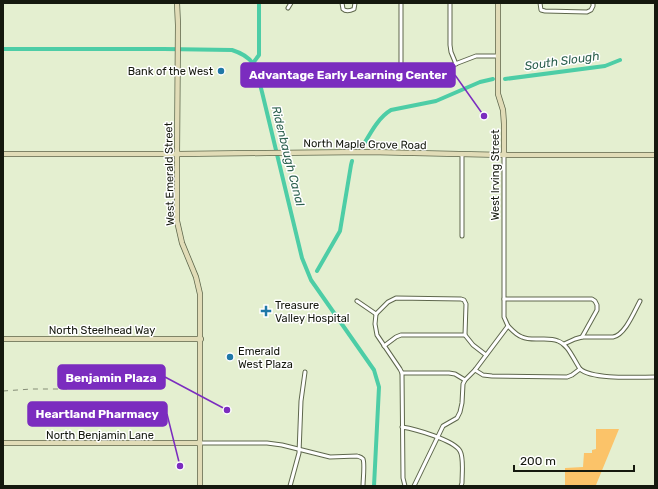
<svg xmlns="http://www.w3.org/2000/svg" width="658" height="489" font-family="Rubik,sans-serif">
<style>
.green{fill:#fbc369}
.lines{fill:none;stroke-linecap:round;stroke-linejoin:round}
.canal{stroke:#4dcda6;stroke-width:4}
.street-casing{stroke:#5e674c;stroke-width:5}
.secondary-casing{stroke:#5e674c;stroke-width:6}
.street{stroke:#fff;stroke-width:3}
.secondary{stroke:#e1dcb7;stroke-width:4.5}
.rail{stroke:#858d77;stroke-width:1;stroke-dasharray:5 5;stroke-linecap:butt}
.poi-dot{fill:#2078a7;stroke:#fff;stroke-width:1.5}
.labels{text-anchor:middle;stroke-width:3;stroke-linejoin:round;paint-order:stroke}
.poi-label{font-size:11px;fill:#15190e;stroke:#fff;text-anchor:start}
.street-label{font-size:11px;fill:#15190e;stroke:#fff}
.water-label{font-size:12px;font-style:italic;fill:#2d614f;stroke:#fff}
.leader{fill:none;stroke:#7b2cbf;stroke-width:1.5}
.callout-dot{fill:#7b2cbf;stroke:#fff;stroke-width:1.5}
.callout{fill:#7b2cbf;stroke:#7b2cbf;stroke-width:1.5}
.callout-label{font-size:12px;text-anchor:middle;font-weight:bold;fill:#fff}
</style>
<rect width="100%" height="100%" fill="#e4efd0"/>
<!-- green -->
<polygon class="green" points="596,429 619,429 596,485 565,486 565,468 583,467 584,453 592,453 592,450 596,449"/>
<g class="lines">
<!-- canal -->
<g class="canal">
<path d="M3,49h161l68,1c25,8 24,20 30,42l40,166 9,22 63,90 5,17 -5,99"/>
<polyline points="253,63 259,55 259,3"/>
<polyline points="505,79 605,66 620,60"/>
<path d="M364,144c7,-12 15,-27 27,-34l45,-9 44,-19 13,-3"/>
<polyline points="317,271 340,231 351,165 352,161"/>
</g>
<defs>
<g id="street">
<path d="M342,3l1,6c3,3 7,2 11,0l1,-6"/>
<path d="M401,3v66c2,8 7,10 15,10l60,-23h22"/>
<polyline points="450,3 450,45 451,52 456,64"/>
<polyline points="540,3 541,10 545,11 587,12 591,10 593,6 593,3"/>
<polyline points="288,8 291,3"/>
<polyline points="462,236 462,155"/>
<polyline points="504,299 592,299 595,301 597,305 597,310 582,337"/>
<polyline points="357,301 376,314"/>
<polyline points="376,314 375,324 377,335 400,369 402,373 403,478 405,486"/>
<polyline points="376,314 388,302 396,298 461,299 464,300 466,304 465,335 473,345 486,355"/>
<path d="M508,326c4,4 8,9 14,11 11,5 25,-1 36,4 9,3 14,15 19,23 0,0 3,5 3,5 13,11 58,8 75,8"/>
<path d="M564,344l11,-5 7,-2h31c12,-2 21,-25 27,-36"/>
<polyline points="384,346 396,337 401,335 465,335"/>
<polyline points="475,370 483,375 492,376 567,377 572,375 580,369"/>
<polyline points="402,373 449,373 455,374 465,380"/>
<path d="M402,427c13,2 52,13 58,24 4,7 2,23 2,32l-1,3"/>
<path d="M200,443h67l15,2 48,12 27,-1c3,1 4,1 6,3 2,5 0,21 0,27"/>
<polyline points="290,486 299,453 301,401 305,372"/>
<polyline points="414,486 443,426 457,418 460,412 462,403 463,384 465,380 475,370 508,326 504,317 504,155"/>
</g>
<g id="secondary">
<polyline points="177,3 178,25 177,154 177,221 182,243 196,277 200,294 200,486"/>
<polyline points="498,3 498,94 503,110 504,124 504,155"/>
<polyline points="3,154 177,154 267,153 369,152 504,155 655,155"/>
<polyline points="3,339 201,339"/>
<polyline points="3,443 200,443"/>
</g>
</defs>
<!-- street casing -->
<use href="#street" class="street-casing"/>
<!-- secondary casing -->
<use href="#secondary" class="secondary-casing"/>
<!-- street -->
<use href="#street" class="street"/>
<!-- secondary -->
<use href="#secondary" class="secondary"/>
<!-- rail -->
<polyline class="rail" points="3,391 32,389 67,389"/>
</g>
<!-- markers -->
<g class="poi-dot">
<circle cx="221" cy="71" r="4"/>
<path d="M264 305h4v4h4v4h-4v4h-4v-4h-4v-4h4z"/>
<circle cx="230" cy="357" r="4"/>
</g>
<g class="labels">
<!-- poi labels -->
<g class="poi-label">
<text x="213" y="75" text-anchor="end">Bank of the West</text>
<text x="275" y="309">Treasure<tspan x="275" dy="13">Valley Hospital</tspan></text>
<text x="238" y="355">Emerald<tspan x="238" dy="13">West Plaza</tspan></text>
</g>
<!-- street labels -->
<g class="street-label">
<text transform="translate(365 144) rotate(1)" y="4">North Maple Grove Road</text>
<text transform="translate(169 174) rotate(-91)" y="4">West Emerald Street</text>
<text transform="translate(495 175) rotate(-90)" y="4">West Irving Street</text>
<text x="102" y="334">North Steelhead Way</text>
<text x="100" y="439">North Benjamin Lane</text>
</g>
<!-- water labels -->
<g class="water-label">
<text transform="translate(562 61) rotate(-8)" y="4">South Slough</text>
<text transform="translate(288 156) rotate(76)" y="4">Ridenbaugh Canal</text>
</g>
</g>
<!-- callouts -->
<path class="leader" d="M484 116L455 75M227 410L165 377M180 466L167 414"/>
<g class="callout-dot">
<circle cx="484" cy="116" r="4"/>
<circle cx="227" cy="410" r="4"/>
<circle cx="180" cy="466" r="4"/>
</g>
<g class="callout">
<rect x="241" y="63" width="214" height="24" rx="4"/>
<rect x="58" y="365" width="107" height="24" rx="4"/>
<rect x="28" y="402" width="139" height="24" rx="4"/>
</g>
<g class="callout-label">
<text x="348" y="79">Advantage Early Learning Center</text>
<text x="111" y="382">Benjamin Plaza</text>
<text x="97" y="418">Heartland Pharmacy</text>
</g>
<!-- border -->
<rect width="658" height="489" fill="none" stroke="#15190e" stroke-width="8"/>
<!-- scale -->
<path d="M514 465v6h120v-6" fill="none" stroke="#15190e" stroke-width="2"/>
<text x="520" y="465" font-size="12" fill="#15190e" stroke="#ffffff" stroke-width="3" paint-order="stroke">200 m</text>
</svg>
